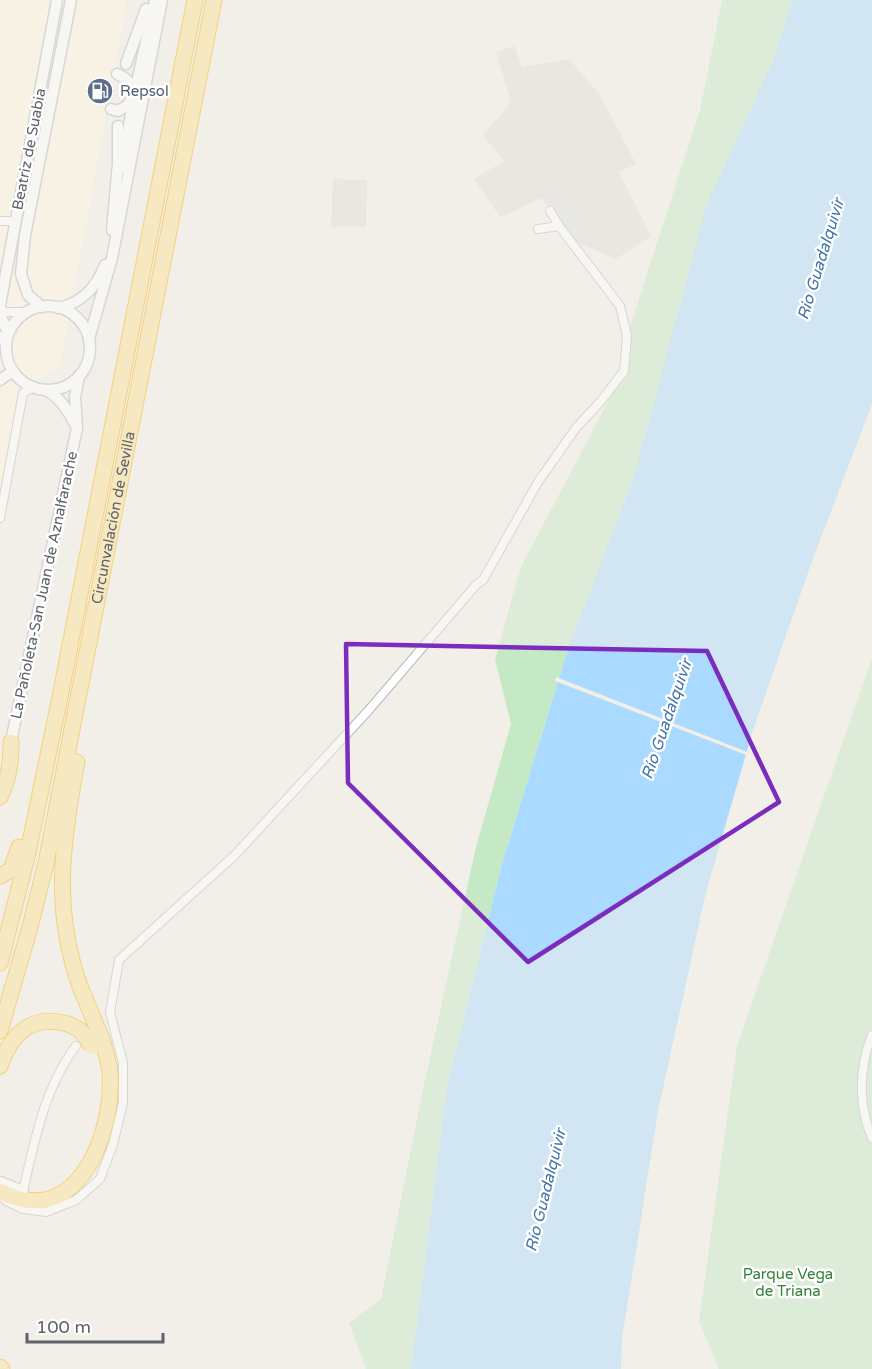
<svg xmlns="http://www.w3.org/2000/svg" width="872" height="1369" font-family="'Varela Round',sans-serif">
<style>
.commercial{fill:#fef7e0}
.industrial{fill:#e0deda}
.green{fill:#c5e8c5}
.water{fill:#aadaff}
.pier{fill:#f1efe8}
.lines{fill:none;stroke-linecap:round;stroke-linejoin:round}
.street-casing{stroke:#b5b8bc;stroke-width:10}
.secondary-casing{stroke:#b6babf;stroke-width:13}
.highway-casing{stroke:#f9ab00;stroke-width:17}
.street{stroke:#fff;stroke-width:8}
.secondary{stroke:#fff;stroke-width:10}
.highway{stroke:#fde293;stroke-width:15}
.highway-bridge-casing{stroke:#f9ab00;stroke-width:17;stroke-linecap:butt}
.highway-bridge{stroke:#fde293;stroke-width:15}
.marked{fill:none;stroke:#7b2cbf;stroke-width:4.5;stroke-linejoin:round}
.labels{text-anchor:middle;stroke-width:5;stroke-linejoin:round;paint-order:stroke}
.service-label{font-size:15px;fill:#4e5e75;stroke:#fff;text-anchor:start}
.street-label{font-size:15px;fill:#5f6368;stroke:#fff}
.park-label{font-size:15px;fill:#348238;stroke:#fff}
.water-label{font-size:16px;font-style:italic;fill:#4174aa;stroke:#fff}
</style>
<rect width="100%" height="100%" fill="#f1efe8"/>
<!-- commercial -->
<polygon class="commercial" points="0,0 127,0 60,367 18,389 0,502"/>
<!-- industrial -->
<g class="industrial">
<polygon points="515,46 522,67 569,59 600,95 636,164 619,172 651,236 616,259 571,240 542,198 500,217 474,179 504,161 483,135 511,103 496,52"/>
<polygon points="333,179 367,180 366,227 331,227"/>
</g>
<!-- green -->
<g class="green">
<polygon points="722,0 792,0 774,58 635,474 570,643 502,864 447,1087 411,1369 366,1369 349,1323 381,1299 424,1085 476,847 511,724 495,659 521,567 624,371 627,336 700,110"/>
<polygon points="872,658 872,1369 719,1369 699,1321 737,1046"/>
</g>
<!-- water -->
<polygon class="water" points="792,0 872,0 872,404 811,564 753,730 706,892 658,1111 622,1339 621,1369 411,1369 447,1087 502,864 570,643 635,474 707,204 774,59"/>
<!-- pier -->
<polygon class="pier" points="556,677 750,753 749,756 555,681"/>
<g class="lines">
<defs>
<g id="street">
<polyline points="550,211 559,226"/>
<polyline points="0,221 16,221"/>
<polyline points="0,312 27,312"/>
<polyline points="0,336 6,346"/>
<polyline points="0,518 23,393 33,387"/>
<path d="M872,1035c-13,32 -14,71 0,103"/>
<path d="M23,1191c11,-48 22,-105 53,-145"/>
<polyline points="1,1195 6,1201 23,1209 46,1212 76,1200 100,1179 113,1144 123,1103 123,1063 110,1012 119,960 235,855 368,711 476,585 483,580 538,482 576,428 601,401 624,371 627,336 620,306 559,226 538,229"/>
</g>
<g id="secondary">
<polyline points="126,64 146,9"/>
<path d="M117,74c10,5 15,8 16,19"/>
<polyline points="111,109 118,111 128,105 133,96"/>
<polyline points="122,168 134,96 155,0"/>
<polyline points="112,230 118,163 118,126"/>
<circle cx="48" cy="348" r="42"/>
<polyline points="42,307 28,295 21,274 25,235 71,0"/>
<path d="M58,308c24,-5 38,-20 47,-43"/>
<polyline points="8,333 2,319 0,305 57,0"/>
<polyline points="89,339 112,258 162,0"/>
<polyline points="0,380 13,371"/>
<path d="M46,390c15,8 22,21 30,36"/>
<polyline points="10,746 77,428 75,397 79,376"/>
<polyline points="0,1182 23,1191"/>
</g>
<g id="highway">
<path d="M77,762c-15,79 -25,149 4,227"/>
<path d="M0,797c9,-19 11,-34 11,-55"/>
<polyline points="0,876 11,870 19,847"/>
<polyline points="0,963 27,857 60,697 195,0"/>
<path id="s1" d="M0,1031l30,-104 16,-64 168,-863"/>
<path d="M0,1066c12,-33 31,-52 68,-42"/>
<path d="M0,1191c77,41 114,-57 110,-118 -1,-12 -5,-24 -9,-36"/>
<polyline points="0,1367 2,1369"/>
</g>
</defs>
<!-- street casing -->
<use href="#street" class="street-casing"/>
<!-- secondary casing -->
<use href="#secondary" class="secondary-casing"/>
<!-- highway casing -->
<use href="#highway" class="highway-casing"/>
<!-- street -->
<use href="#street" class="street"/>
<!-- secondary -->
<use href="#secondary" class="secondary"/>
<!-- highway -->
<use href="#highway" class="highway"/>
<defs>
<g id="highway-bridge">
<polyline points="81,989 101,1037"/>
<polyline points="68,1024 80,1030 92,1046"/>
</g>
</defs>
<!-- highway-bridge casing -->
<use href="#highway-bridge" class="highway-bridge-casing"/>
<!-- highway-bridge -->
<use href="#highway-bridge" class="highway-bridge"/>
</g>
<!-- marked area -->
<path d="M0 0H872V1369H0ZM346,644l361,7 72,151 -251,160 -180,-179z" fill="#f1efe8" fill-opacity=".55" fill-rule="evenodd"/>
<path class="marked" d="M346,644l361,7 72,151 -251,160 -180,-179z"/>
<!-- icons -->
<defs>
<symbol id="fuel-disc" viewBox="-11 -11 22 22"><circle r="9.5" fill="#5c6f8a" stroke="#fff"/><path d="M-5.5-6h7V0h2V4h1.3V-2.5L3-4.5l.8-.8L6-3V5H2.5V1h-1V6h-7ZM-4.2-4.7v3.2H.2V-4.7Z" fill="#fff"/></symbol>
</defs>
<g fill-rule="evenodd">
<use href="#fuel-disc" x="85" y="76" width="30" height="30"/>
</g>
<g class="labels">
<!-- service labels -->
<g class="service-label">
<text x="120" y="96">Repsol</text>
</g>
<!-- street labels -->
<g class="street-label">
<text transform="translate(29 149) rotate(-79)" y="5">Beatriz de Suabia</text>
<text dy="5" stroke="none"><textPath href="#s1" startOffset="526">Circunvalación de Sevilla</textPath></text>
<text transform="translate(44 585) rotate(-78)" y="5">La Pañoleta-San Juan de Aznalfarache</text>
</g>
<!-- park labels -->
<g class="park-label">
<text x="788" y="1279">Parque Vega<tspan x="788" dy="17">de Triana</tspan></text>
</g>
<!-- water labels -->
<g class="water-label">
<text transform="translate(820 259) rotate(-73)" y="6">Río Guadalquivir</text>
<text transform="translate(666 719) rotate(-71)" y="6">Río Guadalquivir</text>
<text transform="translate(545 1190) rotate(-76)" y="6">Río Guadalquivir</text>
</g>
</g>
<!-- scale -->
<path d="M27 1333v9h136v-9" fill="none" stroke="#5f6368" stroke-width="3"/>
<text x="36" y="1333" font-size="18" fill="#5f6368" stroke="#ffffff" stroke-width="4.5" paint-order="stroke">100 m</text>
</svg>
